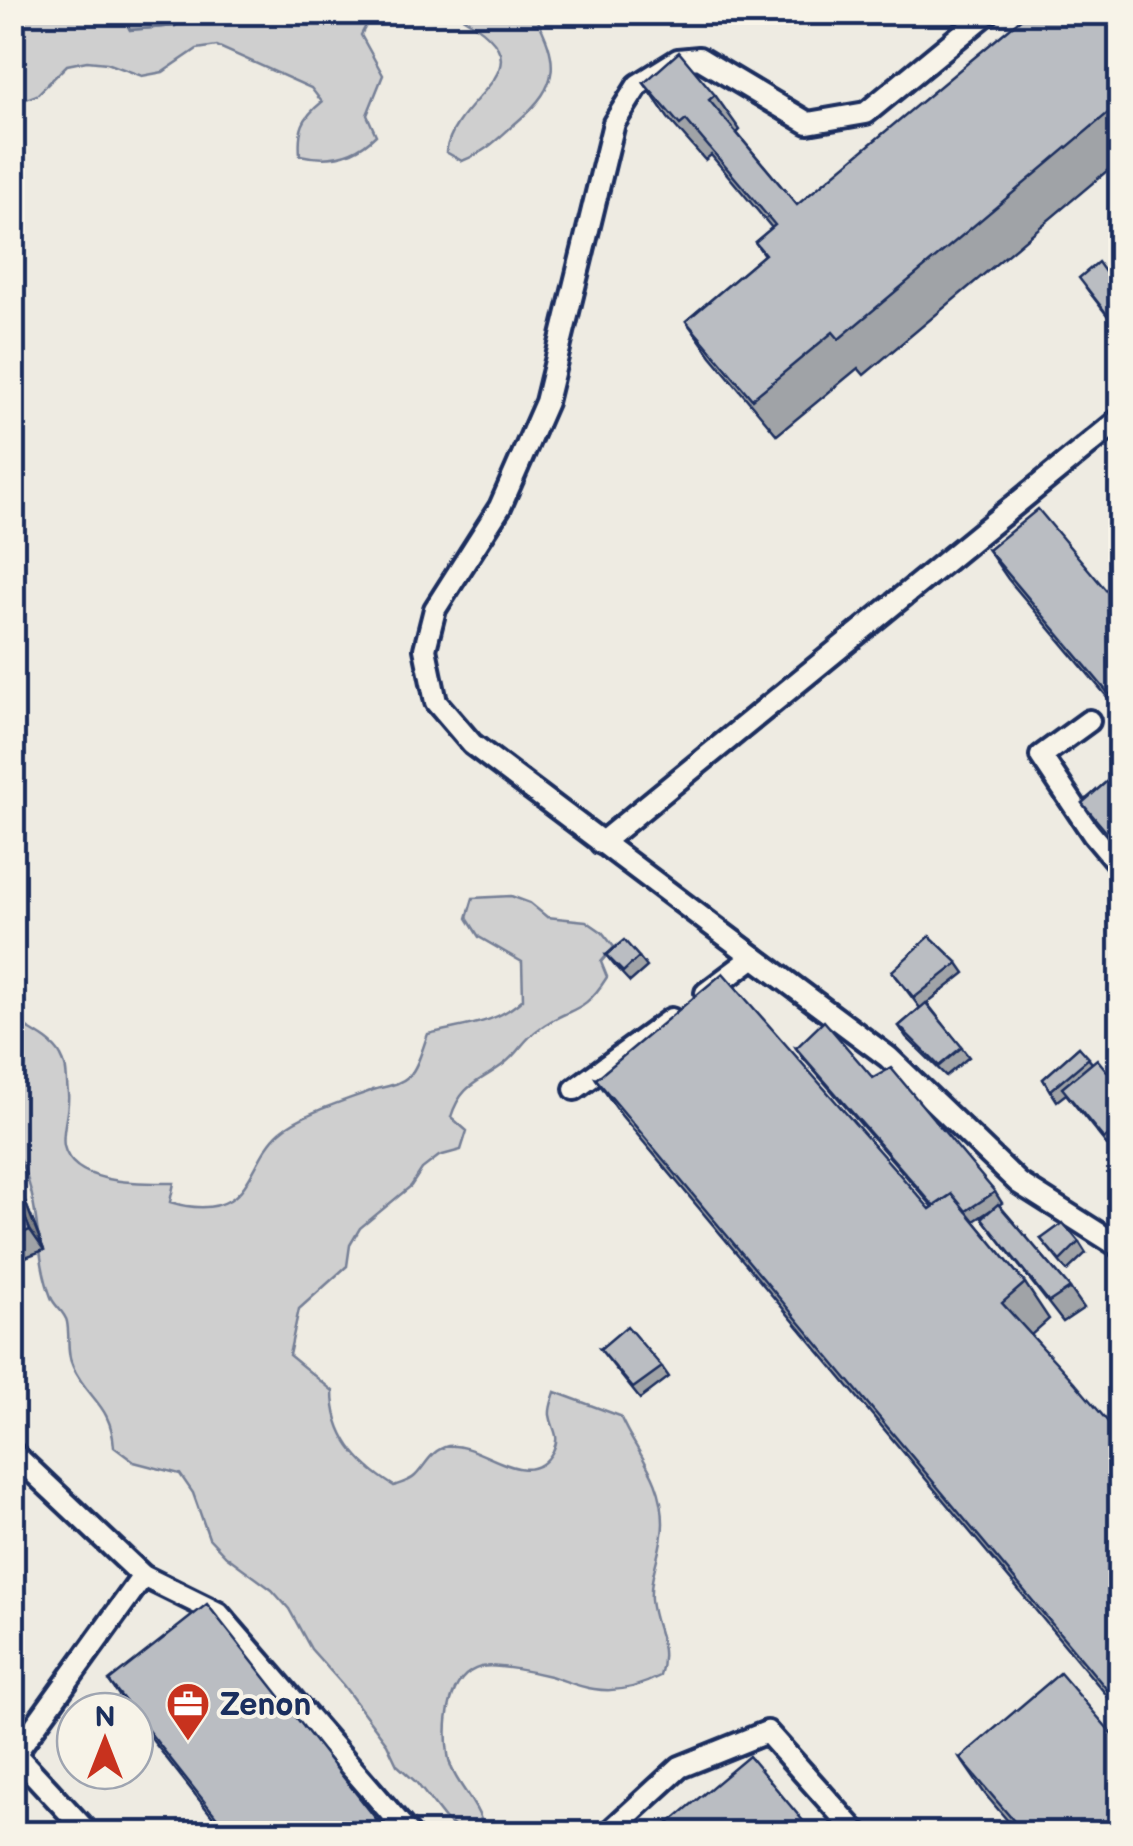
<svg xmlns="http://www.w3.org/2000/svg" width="1133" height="1846" font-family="'Balsamiq Sans',sans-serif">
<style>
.green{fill:#cfcfcf;stroke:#757f96;stroke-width:2.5}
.water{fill:#a6abb5;stroke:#6e7992;stroke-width:2.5}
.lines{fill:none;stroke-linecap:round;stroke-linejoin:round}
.lane-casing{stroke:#1b2f5e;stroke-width:28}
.lane{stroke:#f7f3e8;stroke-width:20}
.wall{fill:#a0a3a7;stroke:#1b2f5e;stroke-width:2.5}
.shaded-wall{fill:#828488;stroke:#1b2f5e;stroke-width:2.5}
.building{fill:#babdc2;stroke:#1b2f5e;stroke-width:2.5}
.labels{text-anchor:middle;stroke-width:8;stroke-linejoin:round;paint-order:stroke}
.poi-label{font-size:32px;font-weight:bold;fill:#1b2f5e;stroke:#f7f3e8;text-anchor:start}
</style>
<rect width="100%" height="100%" fill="#eeebe2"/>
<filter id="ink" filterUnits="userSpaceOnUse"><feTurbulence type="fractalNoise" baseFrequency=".01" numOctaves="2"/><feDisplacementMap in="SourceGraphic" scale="20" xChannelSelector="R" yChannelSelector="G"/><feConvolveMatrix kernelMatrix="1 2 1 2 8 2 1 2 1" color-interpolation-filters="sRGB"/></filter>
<g filter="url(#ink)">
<!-- green -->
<g class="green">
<path d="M56,12l65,1 9,17 45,-4 12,-13h257l-34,5 -39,-2 -10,19 22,40 -16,40 9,20c-21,21 -47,27 -76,20 -2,-26 2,-37 22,-53l-11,-14 -94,-42 -20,3 -34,23 -21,4 -35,-13 -20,-2 -20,4 -30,30 -24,9v-91z"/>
<path d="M455,13h79c25,48 27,71 -16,108 -21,18 -29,29 -56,40l-16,-9c9,-61 113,-83 9,-139z"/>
<path d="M511,896l19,7 17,14 39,4 16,11 12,15 -13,15 6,15c-25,40 -36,28 -68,52 -14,9 -21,24 -34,34 -25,20 -43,19 -54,54l16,14 -6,19 -22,6 -17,13 -11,17 -51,42 -10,17 -3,21 -48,43 -10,46 44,36c0,44 24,72 61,95 7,-3 16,-5 21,-10 11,-11 16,-26 33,-30 31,-5 81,50 105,5 8,-16 -1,-21 -3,-36 -1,-7 3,-16 5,-23l65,24c17,39 43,61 43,107 0,27 -14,51 -12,77 3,31 19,44 9,76 -21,11 -42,17 -66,13 -16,-2 -30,-9 -44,-13 -16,-4 -54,-12 -69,-9 -34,9 -37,58 -33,87 3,26 26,43 34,68l-19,11 -17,-13 -30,-38 -19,-17 -10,-21 -44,-59 -32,-36 -22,-40 -17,-19 -46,-34 -17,-18 -16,-45 -13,-19 -46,-12 -20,-15c-3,-43 -25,-46 -41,-80 -7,-14 -3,-30 -6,-45 -2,-10 -13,-16 -16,-25 -19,-49 -7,-101 -38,-148l-1,-130c15,10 41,21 49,37 7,12 5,23 7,37 2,17 -7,38 -4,53 9,40 80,37 110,37l-4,19c20,6 42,9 60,-2 22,-13 28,-49 50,-68 20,-18 67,-32 93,-42 12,-4 25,-4 36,-14 9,-8 14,-30 19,-42 36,-9 67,-9 95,-35l-1,-37 -43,-25 -12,-19 6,-20z"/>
</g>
<!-- water -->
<polygon class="water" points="121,13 187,13 175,26 130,30"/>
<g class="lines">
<defs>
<g id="lane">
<polyline points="1089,721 1041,756 1093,834 1120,866"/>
<polyline points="601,843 1120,419"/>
<polyline points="754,957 472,744 436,702 425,649 435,609 500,507 546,402 614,123 638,85 678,60 699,58 808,123 866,113 989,12"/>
<polyline points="706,993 754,957 888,1057 1019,1183 1120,1247"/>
<polyline points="575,1089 671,1019"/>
<polyline points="12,1452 143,1576 218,1613 409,1834"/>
<polyline points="16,1755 89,1834"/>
<polyline points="12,1758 143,1576"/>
<polyline points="607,1834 680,1767 767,1732 858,1834"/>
</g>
</defs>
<!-- lane casing -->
<use href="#lane" class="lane-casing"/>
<!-- lane -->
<use href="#lane" class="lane"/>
</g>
<!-- wall -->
<g class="wall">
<polygon points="1120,12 1120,160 864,375 858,368 777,435 711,356 686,321 764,255 755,242 772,228 711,155 705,160 668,118 644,83 715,95 740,130 737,133 797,205"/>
<polygon points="1087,289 1120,293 1120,325 1117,328"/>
<polygon points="988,550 1120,607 1120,712 1008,579"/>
<polygon points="1120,770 1120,852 1096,823 1082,803"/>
<polygon points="606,955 639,957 647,967 630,982 614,965"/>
<polygon points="958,963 965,973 927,1003 969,1057 946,1076 906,1037 899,1026 920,1008 892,971"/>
<polygon points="1079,1047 1092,1063 1120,1087 1120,1157 1118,1159 1066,1094 1057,1101 1043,1079"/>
<polygon points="796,1048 873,1078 995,1192 1002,1203 999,1205 1070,1288 1084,1308 1063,1322 982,1218 994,1208 974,1221 1025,1283 1049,1319 1031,1335 1120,1436 1120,1711 621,1115 596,1079 930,1209 933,1207 803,1058"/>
<polygon points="12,1175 17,1181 44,1250 15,1261 12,1257"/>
<polygon points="1041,1239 1079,1242 1086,1253 1067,1271"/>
<polygon points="600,1349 662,1367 669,1377 640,1399"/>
<polygon points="109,1681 388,1834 226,1834 135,1718 135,1711 130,1711"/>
<polygon points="960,1758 1120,1834 1019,1834 985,1794"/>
</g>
<!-- shaded-wall -->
<polygon class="shaded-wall" points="12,1175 17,1181 44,1250 30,1230 12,1186"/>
<!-- building -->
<g class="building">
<polygon points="1029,12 1120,12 1120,103 839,339 833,332 752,399 686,321 765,254 755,242 775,225 686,120 680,125 644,83 679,52 715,95 709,100 797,205"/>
<polygon points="1098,262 1120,293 1120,308 1110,318 1079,278"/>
<polygon points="1038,509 1120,607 1120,707 988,550"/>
<polygon points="1120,770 1120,848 1082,803"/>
<polygon points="930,936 958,963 914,998 892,971"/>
<polygon points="624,940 639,957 623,972 606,955"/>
<polygon points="723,973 930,1209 952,1194 1025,1283 1002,1303 1075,1383 1120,1436 1120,1705 596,1079"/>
<polygon points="926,1003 962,1047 939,1066 899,1026"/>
<polygon points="824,1021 873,1078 891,1068 995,1192 966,1211 952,1194 934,1206 796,1048"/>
<polygon points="1079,1047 1089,1058 1050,1091 1043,1079"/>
<polygon points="1097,1059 1120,1087 1120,1125 1104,1139 1062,1088"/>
<polygon points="12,1186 30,1230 12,1237"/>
<polygon points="998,1204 1070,1288 1049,1302 982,1218"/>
<polygon points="1063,1223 1079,1242 1060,1261 1041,1239"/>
<polygon points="627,1326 662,1367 633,1388 600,1349"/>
<polygon points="207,1604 388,1834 230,1834 135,1714 135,1711 133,1711 109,1681"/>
<polygon points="1060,1673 1120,1743 1120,1834 1025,1834 960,1758"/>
<polygon points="749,1756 814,1834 656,1834"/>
</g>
</g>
<!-- icons -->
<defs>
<symbol id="office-pin" viewBox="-11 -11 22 30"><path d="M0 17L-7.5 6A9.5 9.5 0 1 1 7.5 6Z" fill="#c8321e" stroke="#f7f3e8"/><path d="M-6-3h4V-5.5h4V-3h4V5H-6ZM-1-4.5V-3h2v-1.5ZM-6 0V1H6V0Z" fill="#fff"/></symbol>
</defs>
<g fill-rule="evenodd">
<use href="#office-pin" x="163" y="1679" width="50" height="68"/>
</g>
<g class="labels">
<!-- poi labels -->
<g class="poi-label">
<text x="220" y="1715">Zenon</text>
</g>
</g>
<!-- margin -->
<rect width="1133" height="1846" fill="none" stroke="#f7f3e8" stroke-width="50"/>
<rect x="25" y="25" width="1083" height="1796" fill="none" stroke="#1b2f5e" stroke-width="4" filter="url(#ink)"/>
<!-- north arrow -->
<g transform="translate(105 1741)"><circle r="48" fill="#f7f3e8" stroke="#9fa5b1" stroke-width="2.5"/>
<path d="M0-8L18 38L0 25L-18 38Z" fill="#c8321e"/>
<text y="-15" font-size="28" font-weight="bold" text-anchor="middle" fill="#1b2f5e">N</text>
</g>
</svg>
